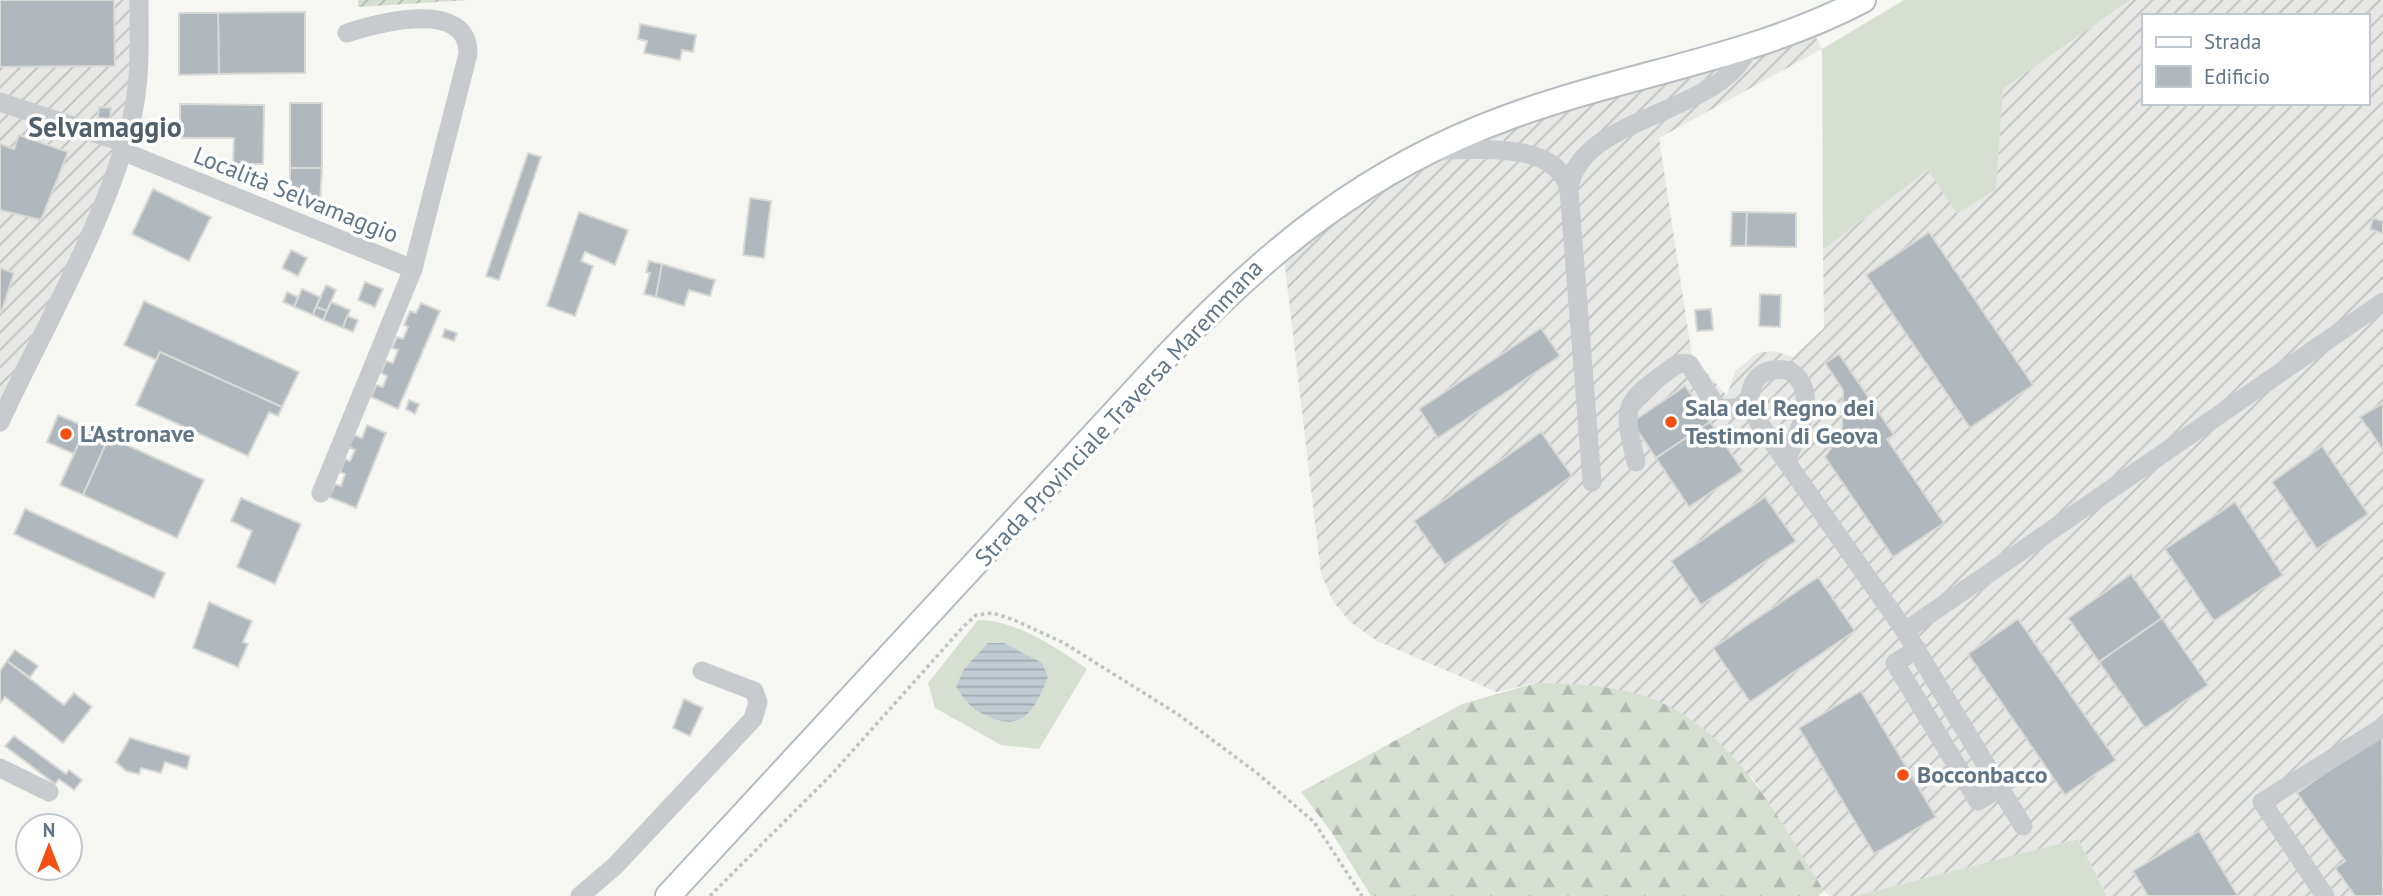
<svg xmlns="http://www.w3.org/2000/svg" width="2383" height="896" font-family="'PT Sans',sans-serif">
<style>
.industrial{fill:url(#industrial-furrows);fill-rule:evenodd}
.grass{fill:#d7dfd3}
.forest{fill:url(#forest-firs)}
.garden{fill:url(#garden-furrows)}
.water{fill:url(#water-rules)}
.building{fill:#b0b8bd;stroke:#d8d8d5;stroke-width:2}
.lines{fill:none;stroke-linecap:round;stroke-linejoin:round}
.major-casing{stroke:#b8bcc0;stroke-width:28}
.path{stroke:#c0c2c4;stroke-width:3.5;stroke-dasharray:3.5 3.5;stroke-linecap:butt}
.minor{stroke:#c8cbce;stroke-width:19}
.major{stroke:#fff;stroke-width:24}
.poi-dot{fill:#f44f15;stroke:#fff;stroke-width:2.5}
.labels{text-anchor:middle;stroke-width:7;stroke-linejoin:round;paint-order:stroke}
.street-label{font-size:24px;fill:#627587;stroke:#fff}
.poi-label{font-size:24px;font-weight:bold;fill:#627587;stroke:#fff;text-anchor:start}
.quarter-label{font-size:28px;font-weight:bold;fill:#515f6b;stroke:#fff}
</style>
<defs>
<pattern id="industrial-furrows" width="10" height="10" patternUnits="userSpaceOnUse" patternTransform="scale(1.75)"><rect width="10" height="10" fill="#e7e8e6"/><path d="M-1 1l2-2M0 10L10 0M9 11l2-2" fill="none" stroke="#bfc1c0"/></pattern>
<pattern id="forest-firs" width="22" height="20" patternUnits="userSpaceOnUse" patternTransform="scale(1.75)"><rect width="22" height="20" fill="#d7dfd3"/><path d="M5 1l3.5 6h-7zM16 11l3.5 6h-7z" fill="#b2b9b1"/></pattern>
<pattern id="garden-furrows" width="10" height="10" patternUnits="userSpaceOnUse" patternTransform="scale(1.75)"><rect width="10" height="10" fill="#d7dfd3"/><path d="M-1 1l2-2M0 10L10 0M9 11l2-2" fill="none" stroke="#b2b9b1"/></pattern>
<pattern id="water-rules" width="6" height="5" patternUnits="userSpaceOnUse" patternTransform="scale(1.75)"><rect width="6" height="5" fill="#c1ccd2"/><path d="M0 2.5h6" fill="none" stroke="#a0aab0"/></pattern>
</defs>
<rect width="100%" height="100%" fill="#f6f7f2"/>
<!-- industrial -->
<g class="industrial">
<polygon points="0,0 139,0 132,117 0,422"/>
<path d="M2130,0h253v896h-276l-29,-57 -222,57h-26l-6,-5 -72,-114 -216,-94 -39,9 -120,-51 -28,-20 -16,-20 -12,-27 -37,-316 96,-66 105,-54 48,-19 245,-68 38,-14 6,12 -163,89 33,218 35,40 8,-25 22,-18 17,-2 19,6 31,-29 -1,-78 105,-80 68,19 7,-100zM2143,16h224v87h-224z"/>
</g>
<!-- grass -->
<g class="grass">
<polygon points="1904,0 2130,0 2003,89 1996,189 1957,214 1928,170 1823,250 1822,49"/>
<path d="M978,620c38,0 79,28 109,49l-48,80 -38,-4 -66,-37 -7,-25z"/>
<polygon points="2078,839 2107,896 1855,896"/>
</g>
<!-- forest -->
<path class="forest" d="M1536,683c30,0 61,2 90,8 101,22 148,121 198,200l-6,5h-447l-39,-63 -31,-41 161,-88z"/>
<!-- garden -->
<polygon class="garden" points="358,0 470,0 358,7"/>
<!-- water -->
<path class="water" d="M988,643h16l38,20 6,14c-11,27 -23,55 -56,41 -19,-8 -25,-14 -36,-31l8,-18z"/>
<!-- building -->
<g class="building">
<polygon points="0,0 114,0 115,66 0,67"/>
<polygon points="305,12 305,73 219,74 218,13"/>
<polygon points="179,13 218,13 219,74 179,75"/>
<polygon points="640,24 696,35 693,52 682,50 680,60 644,53 647,41 638,39"/>
<rect x="290" y="103" width="32" height="65"/>
<polygon points="180,104 264,105 263,164 233,164 234,138 180,138"/>
<polygon points="99,107 111,108 110,119 98,118"/>
<polygon points="19,135 68,152 41,220 0,210 0,144 14,149"/>
<polygon points="528,153 541,157 499,280 486,276"/>
<polygon points="290,168 322,168 320,203 306,203 306,197 290,197"/>
<polygon points="153,189 211,217 189,261 132,234"/>
<polygon points="750,198 771,201 764,258 743,255"/>
<polygon points="579,212 628,230 615,265 585,252 581,261 593,266 575,316 547,306"/>
<polygon points="1732,212 1747,212 1746,246 1731,246"/>
<polygon points="1747,212 1796,213 1796,247 1746,246"/>
<polygon points="2373,218 2383,221 2383,234 2370,229"/>
<polygon points="1929,232 2033,385 1970,428 1866,275"/>
<polygon points="291,250 307,258 298,276 282,268"/>
<polygon points="649,261 662,264 656,297 644,294 650,273 646,272"/>
<polygon points="662,264 715,280 710,296 689,290 684,306 656,297"/>
<polygon points="0,268 14,273 1,313 0,313"/>
<polygon points="365,282 383,289 375,307 358,300"/>
<polygon points="326,285 336,290 327,311 316,307"/>
<polygon points="302,289 320,297 313,315 294,307"/>
<polygon points="287,292 298,297 294,307 283,302"/>
<polygon points="1760,294 1781,295 1780,327 1759,326"/>
<polygon points="144,301 299,372 282,407 160,352 156,360 124,345"/>
<polygon points="331,302 350,310 343,328 323,320"/>
<polygon points="421,303 440,311 398,409 371,397 376,385 383,387 387,376 381,373 386,361 393,363 398,350 392,348 397,337 403,339 408,327 404,325 410,311 416,313"/>
<polygon points="316,307 327,311 323,320 313,315"/>
<polygon points="1711,309 1713,330 1697,331 1695,310"/>
<polygon points="347,316 358,320 353,332 343,328"/>
<polygon points="1541,328 1560,356 1438,438 1419,409"/>
<polygon points="445,329 457,333 454,341 442,337"/>
<polygon points="160,352 282,407 278,416 269,412 248,456 136,405"/>
<polygon points="1839,354 1894,435 1887,439 1944,523 1893,557 1825,457 1842,432 1843,390 1825,363"/>
<polygon points="1685,386 1710,422 1656,458 1632,422"/>
<polygon points="409,400 419,404 415,414 406,409"/>
<polygon points="2383,403 2383,450 2360,417"/>
<polygon points="58,415 86,427 74,454 47,442"/>
<polygon points="1710,422 1743,471 1689,507 1656,458"/>
<polygon points="367,425 386,433 356,508 329,497 335,484 341,486 345,474 340,472 345,459 350,461 355,450 349,447 354,435 362,438"/>
<polygon points="86,427 109,437 83,495 60,485"/>
<polygon points="1541,432 1572,476 1445,565 1414,521"/>
<polygon points="109,437 204,480 177,538 83,495"/>
<polygon points="2322,446 2368,514 2317,549 2272,482"/>
<polygon points="1765,497 1796,541 1701,605 1671,561"/>
<polygon points="241,498 301,524 275,584 237,567 252,531 231,521"/>
<polygon points="2235,502 2283,575 2214,621 2165,549"/>
<polygon points="25,509 165,573 154,598 14,534"/>
<polygon points="2131,574 2162,618 2099,662 2068,618"/>
<polygon points="1818,577 1855,631 1750,702 1713,648"/>
<polygon points="209,602 252,621 243,642 248,644 238,667 193,648"/>
<polygon points="2162,618 2208,685 2145,728 2099,662"/>
<polygon points="2018,619 2116,760 2065,795 1968,654"/>
<polygon points="15,650 38,666 30,677 7,661"/>
<polygon points="7,661 64,705 74,693 92,707 63,743 5,697 0,703 0,671"/>
<polygon points="1861,691 1936,817 1874,854 1799,728"/>
<polygon points="684,699 703,708 690,736 673,728"/>
<polygon points="2382,732 2383,896 2355,896 2335,868 2345,861 2297,793"/>
<polygon points="14,736 66,774 69,770 82,780 74,790 59,779 55,784 5,746"/>
<polygon points="130,738 190,756 187,769 165,762 161,773 141,768 139,774 126,771 116,762"/>
<polygon points="2199,831 2238,896 2148,896 2133,871"/>
</g>
<g class="lines">
<defs>
<path id="major" d="M668,896l498,-539c101,-106 200,-188 340,-239 118,-44 245,-59 357,-118"/>
</defs>
<!-- major casing -->
<use href="#major" class="major-casing"/>
<!-- path -->
<polyline class="path" points="710,896 831,775 963,627 976,615 993,613 1014,620 1064,643 1179,715 1257,773 1314,822 1362,896"/>
<!-- minor -->
<g class="minor">
<polyline points="0,102 125,143"/>
<path d="M1433,150c42,1 124,-11 136,40l23,292"/>
<polyline points="122,151 413,269"/>
<path d="M1569,190c8,-76 154,-74 180,-144"/>
<path d="M0,422c44,-95 108,-204 132,-305 9,-38 7,-78 7,-117"/>
<path d="M1786,460c12,-26 35,-68 4,-89 -33,-8 -48,18 -35,46l150,214 118,195"/>
<path d="M1636,462c-12,-51 -16,-58 29,-89 8,-6 14,-12 24,-9l25,39 7,6 29,-2"/>
<path d="M321,493l92,-224 55,-215c1,-54 -84,-33 -121,-21"/>
<polyline points="1905,631 2383,302"/>
<polyline points="1917,649 1895,663 1978,801 2000,788"/>
<polyline points="0,768 49,792"/>
<polyline points="580,896 615,866 753,719 758,702 754,691 702,671"/>
<polyline points="2325,896 2262,802 2383,727"/>
</g>
<!-- major -->
<use href="#major" class="major"/>
</g>
<!-- markers -->
<g class="poi-dot">
<circle cx="1671" cy="422" r="7"/>
<circle cx="66" cy="434" r="7"/>
<circle cx="1903" cy="775" r="7"/>
</g>
<g class="labels">
<!-- street labels -->
<g class="street-label">
<text transform="translate(296 195) rotate(22)" y="8">Località Selvamaggio</text>
<text transform="translate(1119 413) rotate(-47)" y="8">Strada Provinciale Traversa Maremmana</text>
</g>
<!-- poi labels -->
<g class="poi-label">
<text x="1685" y="416">Sala del Regno dei<tspan x="1685" dy="28">Testimoni di Geova</tspan></text>
<text x="80" y="442">L'Astronave</text>
<text x="1917" y="783">Bocconbacco</text>
</g>
<!-- quarter labels -->
<g class="quarter-label">
<text x="105" y="137">Selvamaggio</text>
</g>
</g>
<!-- legend -->
<rect x="2142" y="14" width="228" height="91" fill="#ffffff" stroke="#c0c8cf" stroke-width="2"/>
<rect x="2156" y="37" width="35" height="10" fill="#ffffff" stroke="#c0c8cf" stroke-width="2"/>
<text x="2204" y="49" font-size="21" fill="#627587">Strada</text>
<rect x="2156" y="66" width="35" height="21" fill="#b0b8bd" stroke="#c0c8cf" stroke-width="2"/>
<text x="2204" y="84" font-size="21" fill="#627587">Edificio</text>
<!-- north arrow -->
<g transform="translate(49 847)"><circle r="33" fill="#ffffff" stroke="#c0c8cf" stroke-width="2"/>
<path d="M0-5L12 26L0 18L-12 26Z" fill="#f44f15"/>
<text y="-10" font-size="19" font-weight="bold" text-anchor="middle" fill="#627587">N</text>
</g>
</svg>
